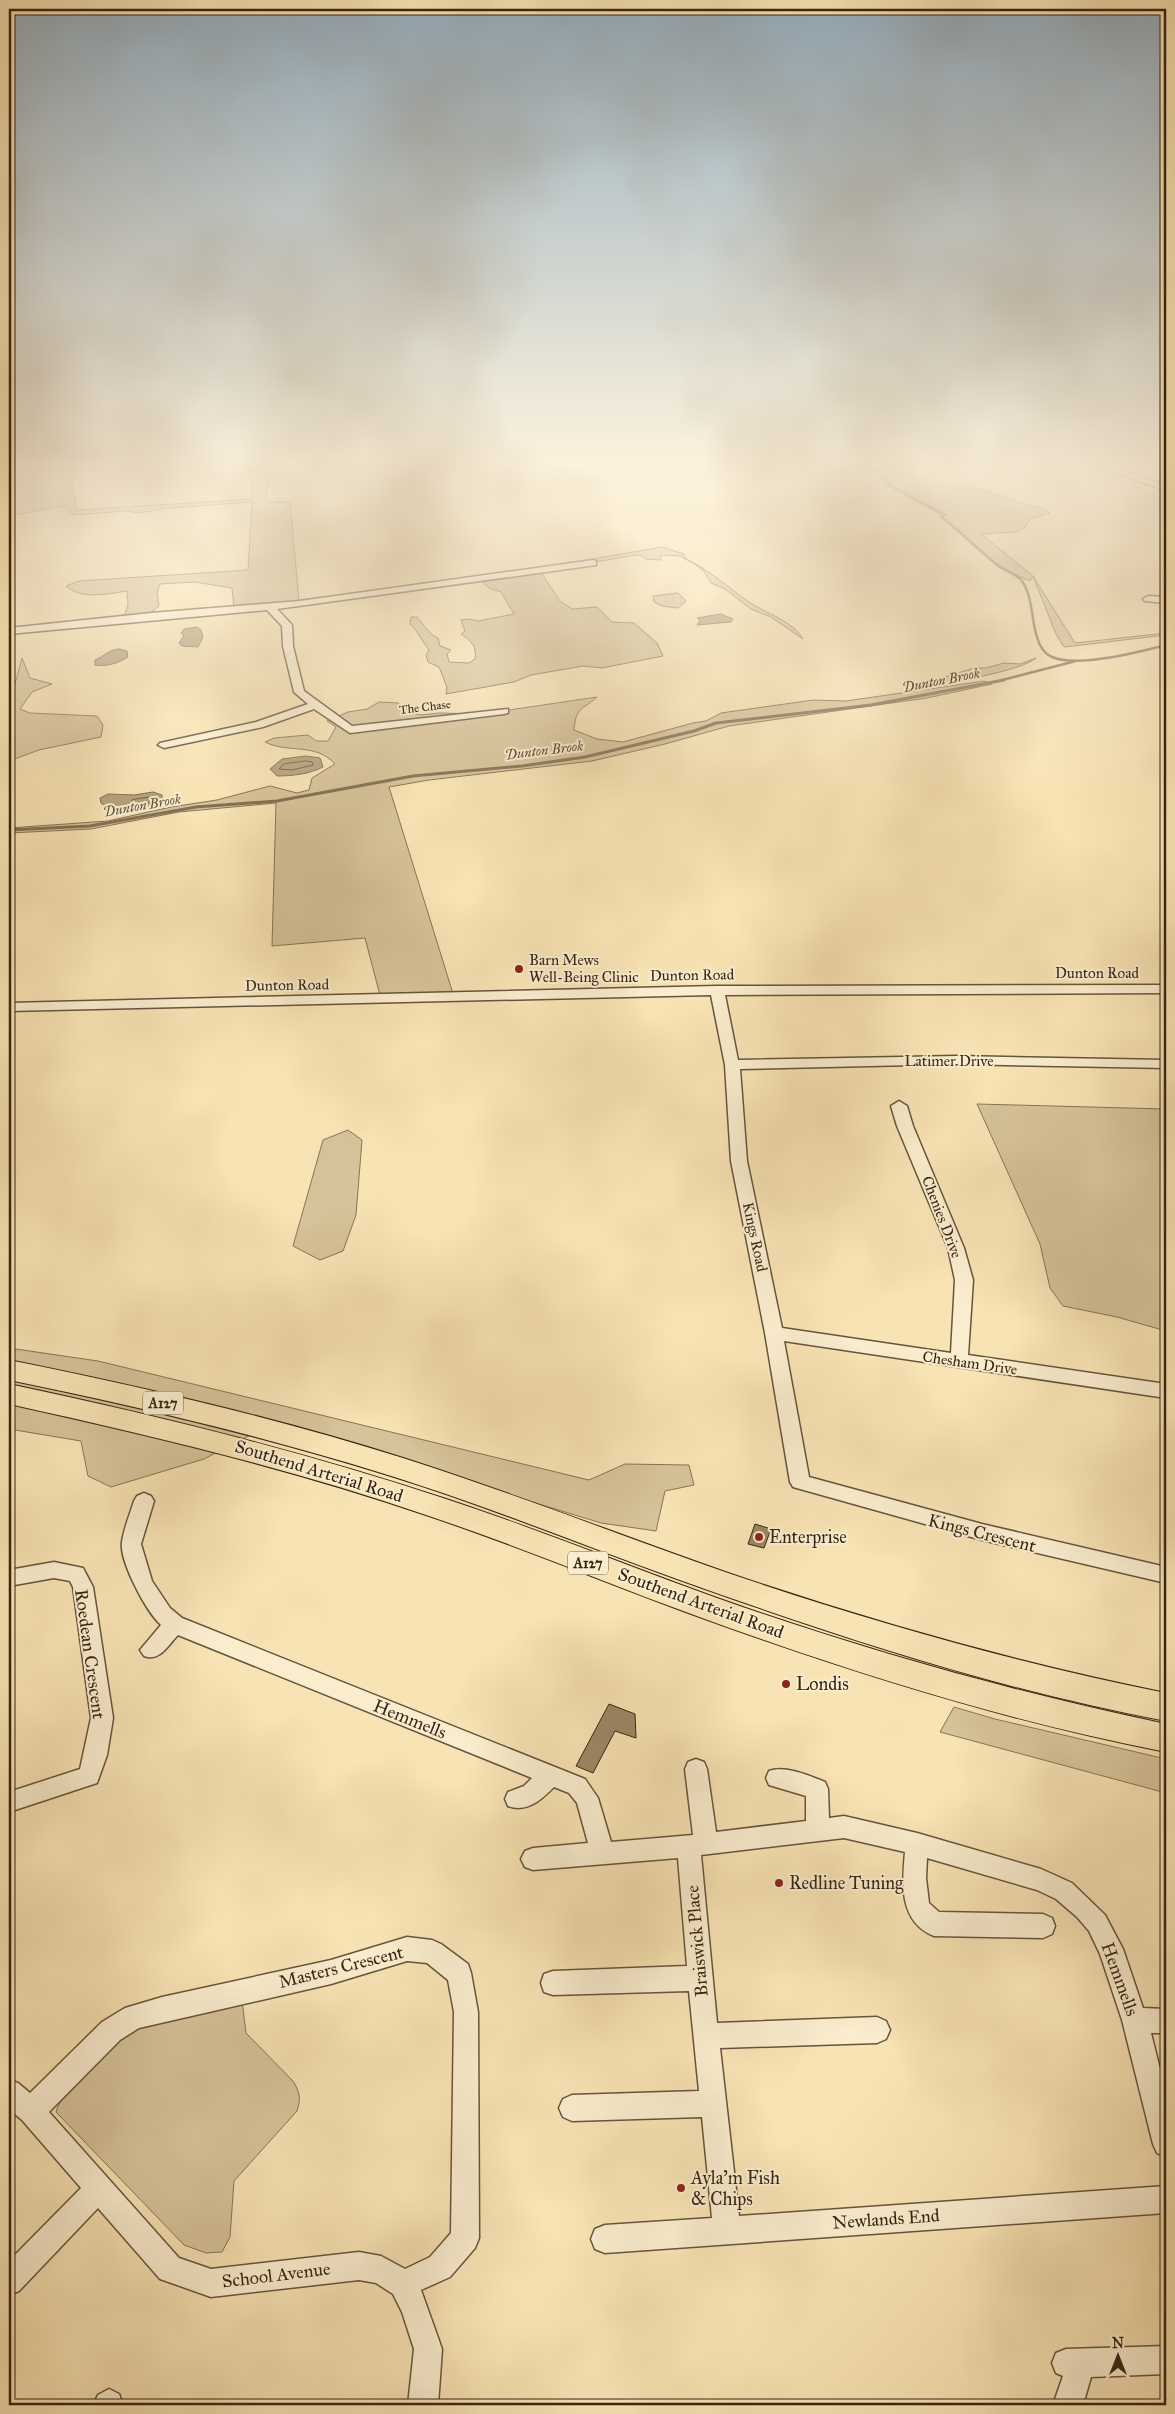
<svg xmlns="http://www.w3.org/2000/svg" width="1175" height="2414" font-family="'IM FELL Great Primer',serif">
<style>
.green{fill:#d7c399;stroke:#867456}
.water{fill:#b6a27e;stroke:#837054}
.lines{fill:none;stroke-linecap:round;stroke-linejoin:round}
.shore{stroke:#766449;stroke-width:1}
.stream-far1{stroke:#837054;stroke-width:2.5}
.stream{stroke:#837054;stroke-width:3}
.building{fill:#9b8867;stroke:#362514}
.minor-casing{stroke:#66543c;stroke-width:3}
.major-casing{stroke:#362514;stroke-width:2}
.highway-casing{stroke:#362514;stroke-width:2}
.minor{fill:#faedce;fill-rule:evenodd}
.major{fill:#f8e3b4;fill-rule:evenodd}
.highway{fill:#f8e3b4;fill-rule:evenodd}
.poi-dot{fill:#8f2418;stroke:#faedce;stroke-width:2}
.labels{text-anchor:middle;stroke-width:4;stroke-linejoin:round;paint-order:stroke}
.far-street-label{font-size:12px;fill:#362514;stroke:#faedce}
.far-water-label{font-size:14px;font-style:italic;fill:#635139;stroke:#faedce}
.shield{fill:#faedce;stroke:#71614c;stroke-width:1}
.shield-label{font-size:14px;font-weight:bold;fill:#362514}
.poi-label{font-size:15px;fill:#362514;stroke:#faedce;text-anchor:start}
.street-label{font-size:15px;fill:#362514;stroke:#faedce}
.near-street-label{font-size:18px;fill:#362514;stroke:#faedce}
.near-poi-label{font-size:18px;fill:#362514;stroke:#faedce;text-anchor:start}
</style>
<rect width="100%" height="100%" fill="#f8e3b4"/>
<filter id="stains"><feTurbulence type="fractalNoise" baseFrequency=".004" numOctaves="4"/><feColorMatrix values="0 0 0 0 .2 0 0 0 0 .09 0 0 0 0 .02 0 0 0 .5 -.17"/></filter>
<radialGradient id="worn" r=".72"><stop offset=".6" stop-color="#630" stop-opacity="0"/><stop offset="1" stop-color="#630" stop-opacity=".3"/></radialGradient>
<!-- green -->
<g class="green">
<path d="M22,461h46l9,49 175,-11 -1,-21 -6,-17h16l7,16 -2,25h24l9,98 241,-32 122,-21 22,7 1,4c24,12 43,29 64,44 16,11 44,19 54,37l-32,-22 -20,-8 -26,-20 -14,-6 -7,-12 -8,-6 -16,-9 -19,-1v5l-16,-1 -3,-3 -5,-1 -97,16 20,30 12,8 25,-2 15,15 22,1 23,20 6,13 -61,12 -19,-2 -52,9 -17,7 -68,12 1,-7 -8,-20 -11,-5 -2,-7 3,-5c-7,-9 -10,-17 -19,-26l1,-7h6l14,17 7,4 2,8 11,4 -4,4 2,8 20,1 6,-4c2,-13 -3,-17 -14,-25l4,-3 -4,-11 8,-1 9,2 36,-7 -13,-22 -12,-4 -8,-7 2,-1 -183,24 -66,4 -2,-20 -37,-6 -35,2 -3,8 2,14 -10,8 -24,1 3,-11 -1,-13c-20,3 -45,9 -61,-5l13,-5 169,-11 4,-68 -82,6 -33,5 -10,-2 -55,4 -8,-9 -55,10v-48l6,-1z"/>
<path d="M847,461h58l8,7 1,7c19,14 21,7 40,9 22,3 43,11 63,18 12,4 23,4 33,11l-19,6 -7,9 -8,4 -35,2 52,42 42,67 91,-10v2l-102,12 -8,-13 -23,-58 -3,5 -27,-12 -63,-55 -56,-30 -4,-10z"/>
<polygon points="678,593 686,601 678,608 662,606 654,602 653,596"/>
<polygon points="22,658 30,678 52,684 32,692 20,709 30,713 97,716 103,725 101,737 39,750 9,761 9,706"/>
<path d="M1036,658c-15,13 -88,26 -110,25l48,-15h12l18,-5 16,1z"/>
<path d="M984,681l8,3 -65,14 -198,28 -64,18 -73,17 -163,19 -40,7 65,210 -73,2 -16,-61 -93,8 4,-143 -97,9 -88,17 -82,4v-5l99,-7 63,-14 46,-7 53,-14 27,7 12,-3 3,-12 23,-14c-20,-22 -46,-10 -70,-22l9,-4 34,-3 8,6h12l8,-14 -9,-6 21,-9 19,-3 12,-7 19,1 13,10 10,2 19,-2 42,1 115,-17c-15,14 -21,9 -23,33l23,9 26,3 70,-19 13,-2 15,-8 92,-13 33,1z"/>
<polygon points="977,1104 1166,1109 1166,1259 1163,1287 1166,1295 1166,1331 1117,1317 1063,1306 1050,1288 1040,1244"/>
<polygon points="348,1130 362,1140 356,1215 343,1251 320,1260 293,1246 323,1140"/>
<polygon points="9,1348 98,1361 589,1480 625,1464 689,1465 694,1485 665,1491 656,1531 601,1523 274,1423 204,1459 111,1487 88,1476 81,1441 9,1429"/>
<polygon points="954,1707 995,1719 1166,1759 1166,1793 940,1732"/>
<path d="M242,2001l4,32 47,48c7,11 8,18 4,30l-63,70 -4,56 -8,15 -16,1 -22,-8 -128,-133c3,-14 18,-20 19,-34l62,-53z"/>
</g>
<!-- water -->
<g class="water">
<polygon points="721,614 733,619 731,622 697,625 700,620 697,618"/>
<polygon points="197,627 201,630 203,637 198,647 182,646 179,643 184,636 181,633 184,629"/>
<path d="M119,649l8,2 1,6c-9,6 -22,10 -33,8v-5c10,-4 13,-10 24,-11z"/>
<path d="M306,756l14,2 3,9c-13,7 -31,9 -46,9l-7,-7 12,-10z"/>
<path d="M153,792l9,3v10c-16,4 -48,9 -61,-2l-1,-5 8,-4 26,1z"/>
</g>
<g class="lines">
<!-- shore -->
<g class="shore">
<polygon points="306,761 312,762 313,765 292,770 279,769 284,764"/>
<polygon points="151,797 154,799 152,802 135,805 131,803 132,800"/>
</g>
<!-- stream-far1 -->
<g class="stream-far1">
<path d="M853,461l26,11 12,14 54,29 -4,2c20,15 36,32 55,47 8,7 20,9 26,17 11,16 9,38 15,56 2,8 6,16 15,20 26,11 87,-5 114,-12"/>
<polyline points="998,681 1076,661"/>
</g>
<!-- stream -->
<polyline class="stream" points="9,830 90,826 196,807 277,801 413,776 522,766 585,757 694,731 716,723 871,705 1004,680"/>
</g>
<!-- building -->
<g class="building">
<polygon points="755,1524 771,1529 764,1548 748,1544"/>
<polygon points="609,1704 635,1714 636,1738 615,1731 593,1773 576,1766"/>
</g>
<g class="lines">
<defs>
<g id="minor">
<polygon points="593,560 596,561 596,565 277,609 292,625 293,646 304,691 352,726 508,709 508,713 504,714 350,733 314,709 263,727 164,748 158,745 160,743 256,722 308,704 294,692 283,646 282,626 267,610 9,634 9,628 151,613 300,601"/>
<polygon points="1148,596 1166,597 1166,603 1145,601 1143,599"/>
<polygon points="1166,985 1166,993 725,995 738,1060 957,1056 1166,1060 1166,1068 957,1064 740,1069 747,1161 782,1328 951,1353 955,1280 948,1248 897,1126 891,1106 899,1101 907,1106 913,1126 964,1248 973,1280 968,1355 1166,1384 1166,1398 784,1341 809,1477 982,1524 1166,1567 1166,1583 982,1540 793,1487 790,1482 765,1333 731,1161 725,1065 711,995 9,1011 9,1003 717,986"/>
<path d="M144,1493l7,3 3,5 -13,43 11,37 18,27 12,10 403,161 13,19 13,44 82,-7 -8,-66 3,-7 8,-3 8,3 3,7 9,63 90,-11v-25l-37,-11 -3,-7 3,-7c16,-6 41,5 56,11l3,7 1,29 15,-2 73,17 124,36 31,14 33,32 18,34 20,59 23,1v24h-15l15,60v64l-9,-4 -4,-9 -31,-124 -22,-66 -11,-23 -12,-14 -21,-18 -19,-9 -110,-32 -1,20 3,25 10,9 104,2 9,4 3,8 -3,8 -9,4 -109,-2c-35,-14 -32,-52 -29,-84l-61,-14 -143,17 16,168 160,-6 9,4 4,9 -4,9 -9,4 -157,5 19,168 427,-30v27l-561,40 -10,-4 -4,-10 4,-10 10,-4 107,-7 -10,-101 -130,4 -9,-4 -4,-9 4,-9 9,-4 127,-4 -10,-100 -136,4 -9,-3 -3,-9 3,-9 9,-3 134,-5 -9,-108 -145,12 -8,-3 -4,-8 4,-8 8,-3 55,-5 -11,-40 -8,-10 -15,-6c-13,13 -27,26 -46,19l-3,-7 3,-7 16,-6 8,-8 -354,-143c-10,10 -18,27 -34,21l-4,-6 21,-25c-14,-12 -42,-64 -39,-83 2,-14 8,-28 12,-41l3,-5z"/>
<polygon points="54,1562 83,1568 93,1587 113,1718 107,1755 97,1783 9,1812 9,1792 80,1769 91,1718 73,1587 70,1581 54,1578 9,1586 9,1570"/>
<path d="M407,1937l25,3 9,4 27,20 3,9 7,39 1,226 -4,10 -25,29 -29,13 21,59 -4,56h-30l6,-56 -12,-37 -9,-18 -17,-11 -17,-3 -148,17 -51,-18 -62,-71 -79,83 -10,4v-34l72,-73 -59,-68 -13,-11v-30l9,4 12,10 72,-71 23,-14 37,-11 169,-37zM407,1961l20,2 21,17 6,32 -3,221 -21,24 -25,12 -24,-13 -22,-4 -148,17 -32,-11 -130,-146 71,-72 19,-12 192,-44z"/>
<polygon points="1166,2346 1166,2374 1091,2377 1083,2405 1053,2405 1063,2376 1056,2373 1052,2363 1056,2353 1066,2349"/>
<polygon points="109,2389 119,2394 123,2405 93,2405 98,2395"/>
</g>
<polygon id="major" points="1082,461 1097,461 1166,485 1166,491"/>
<g id="highway">
<path d="M9,1360c133,27 265,57 394,98 110,35 216,77 325,115 144,49 289,90 438,120v28c-166,-31 -330,-85 -489,-142 -78,-28 -155,-59 -234,-86 -142,-48 -287,-83 -434,-113z"/>
<path d="M9,1384c147,31 292,67 434,114 92,30 182,67 274,100 147,52 296,94 449,126v28c-161,-31 -319,-81 -472,-137 -90,-33 -178,-70 -268,-100 -137,-47 -277,-80 -417,-111z"/>
</g>
</defs>
<!-- minor casing -->
<use href="#minor" class="minor-casing"/>
<!-- major casing -->
<use href="#major" class="major-casing"/>
<!-- highway casing -->
<use href="#highway" class="highway-casing"/>
<!-- minor -->
<use href="#minor" class="minor"/>
<!-- major -->
<use href="#major" class="major"/>
<!-- highway -->
<use href="#highway" class="highway"/>
</g>
<!-- sky -->
<linearGradient id="sky" x2="0" y2="1"><stop stop-color="#94adbe"/><stop offset="0.58" stop-color="#fcf2dd"/><stop offset="1" stop-color="#fcf2dd" stop-opacity="0"/></linearGradient>
<rect width="1175" height="799" fill="url(#sky)"/>
<!-- markers -->
<g class="poi-dot">
<circle cx="519" cy="969" r="5"/>
<circle cx="759" cy="1537" r="5"/>
<circle cx="786" cy="1684" r="5"/>
<circle cx="779" cy="1883" r="5"/>
<circle cx="681" cy="2188" r="5"/>
</g>
<g class="labels">
<!-- far-street labels -->
<g class="far-street-label">
<text transform="translate(425 707) rotate(-7)" y="4">The Chase</text>
</g>
<!-- far-water labels -->
<g class="far-water-label">
<text transform="translate(941 680) rotate(-11)" y="5">Dunton Brook</text>
<text transform="translate(544 750) rotate(-7)" y="5">Dunton Brook</text>
<text transform="translate(142 805) rotate(-10)" y="5">Dunton Brook</text>
</g>
<!-- shield labels -->
<g class="shield">
<rect x="143" y="1391.5" width="40" height="23" rx="4"/>
<rect x="568" y="1551.5" width="40" height="23" rx="4"/>
</g>
<g class="shield-label">
<text x="163" y="1408">A127</text>
<text x="588" y="1568">A127</text>
</g>
<!-- poi labels -->
<g class="poi-label">
<text x="529" y="965">Barn Mews<tspan x="529" dy="17">Well-Being Clinic</tspan></text>
</g>
<!-- street labels -->
<g class="street-label">
<text x="1097" y="978">Dunton Road</text>
<text transform="translate(692 975) rotate(-1)" y="5">Dunton Road</text>
<text transform="translate(287 985) rotate(-1)" y="5">Dunton Road</text>
<text x="949" y="1066">Latimer Drive</text>
<text transform="translate(942 1217) rotate(69)" y="5">Chenies Drive</text>
<text transform="translate(755 1237) rotate(78)" y="5">Kings Road</text>
<text transform="translate(970 1363) rotate(8)" y="5">Chesham Drive</text>
</g>
<!-- near-street labels -->
<g class="near-street-label">
<text transform="translate(319 1471) rotate(17)" y="6">Southend Arterial Road</text>
<text transform="translate(982 1533) rotate(14)" y="6">Kings Crescent</text>
<text transform="translate(701 1603) rotate(20)" y="6">Southend Arterial Road</text>
<text transform="translate(90 1654) rotate(82)" y="6">Roedean Crescent</text>
<text transform="translate(410 1719) rotate(22)" y="6">Hemmells</text>
<text transform="translate(697 1941) rotate(-95)" y="6">Braiswick Place</text>
<text transform="translate(341 1967) rotate(-14)" y="6">Masters Crescent</text>
<text transform="translate(1120 1979) rotate(70)" y="6">Hemmells</text>
<text transform="translate(886 2219) rotate(-4)" y="6">Newlands End</text>
<text transform="translate(276 2275) rotate(-7)" y="6">School Avenue</text>
</g>
<!-- near-poi labels -->
<g class="near-poi-label">
<text x="769" y="1543">Enterprise</text>
<text x="796" y="1690">Londis</text>
<text x="789" y="1889">Redline Tuning</text>
<text x="691" y="2184">Ayla’m Fish<tspan x="691" dy="21">&amp; Chips</tspan></text>
</g>
</g>
<!-- margin -->
<rect width="1175" height="2414" fill="none" stroke="#f8e3b4" stroke-width="30"/>
<rect x="10" y="10" width="1155" height="2394" fill="none" stroke="#362514" stroke-width="2.5"/>
<rect x="15" y="15" width="1145" height="2384" fill="none" stroke="#362514"/>
<!-- north arrow -->
<g transform="translate(1118 2356)" stroke="#faedce" stroke-width="4" paint-order="stroke">
<path d="M0-4L9 19L0 12L-9 19Z" fill="#362514"/>
<text y="-8" font-size="14" font-weight="bold" text-anchor="middle" fill="#362514">N</text>
</g>
<rect width="100%" height="100%" filter="url(#stains)"/>
<rect width="100%" height="100%" fill="url(#worn)"/>
</svg>
